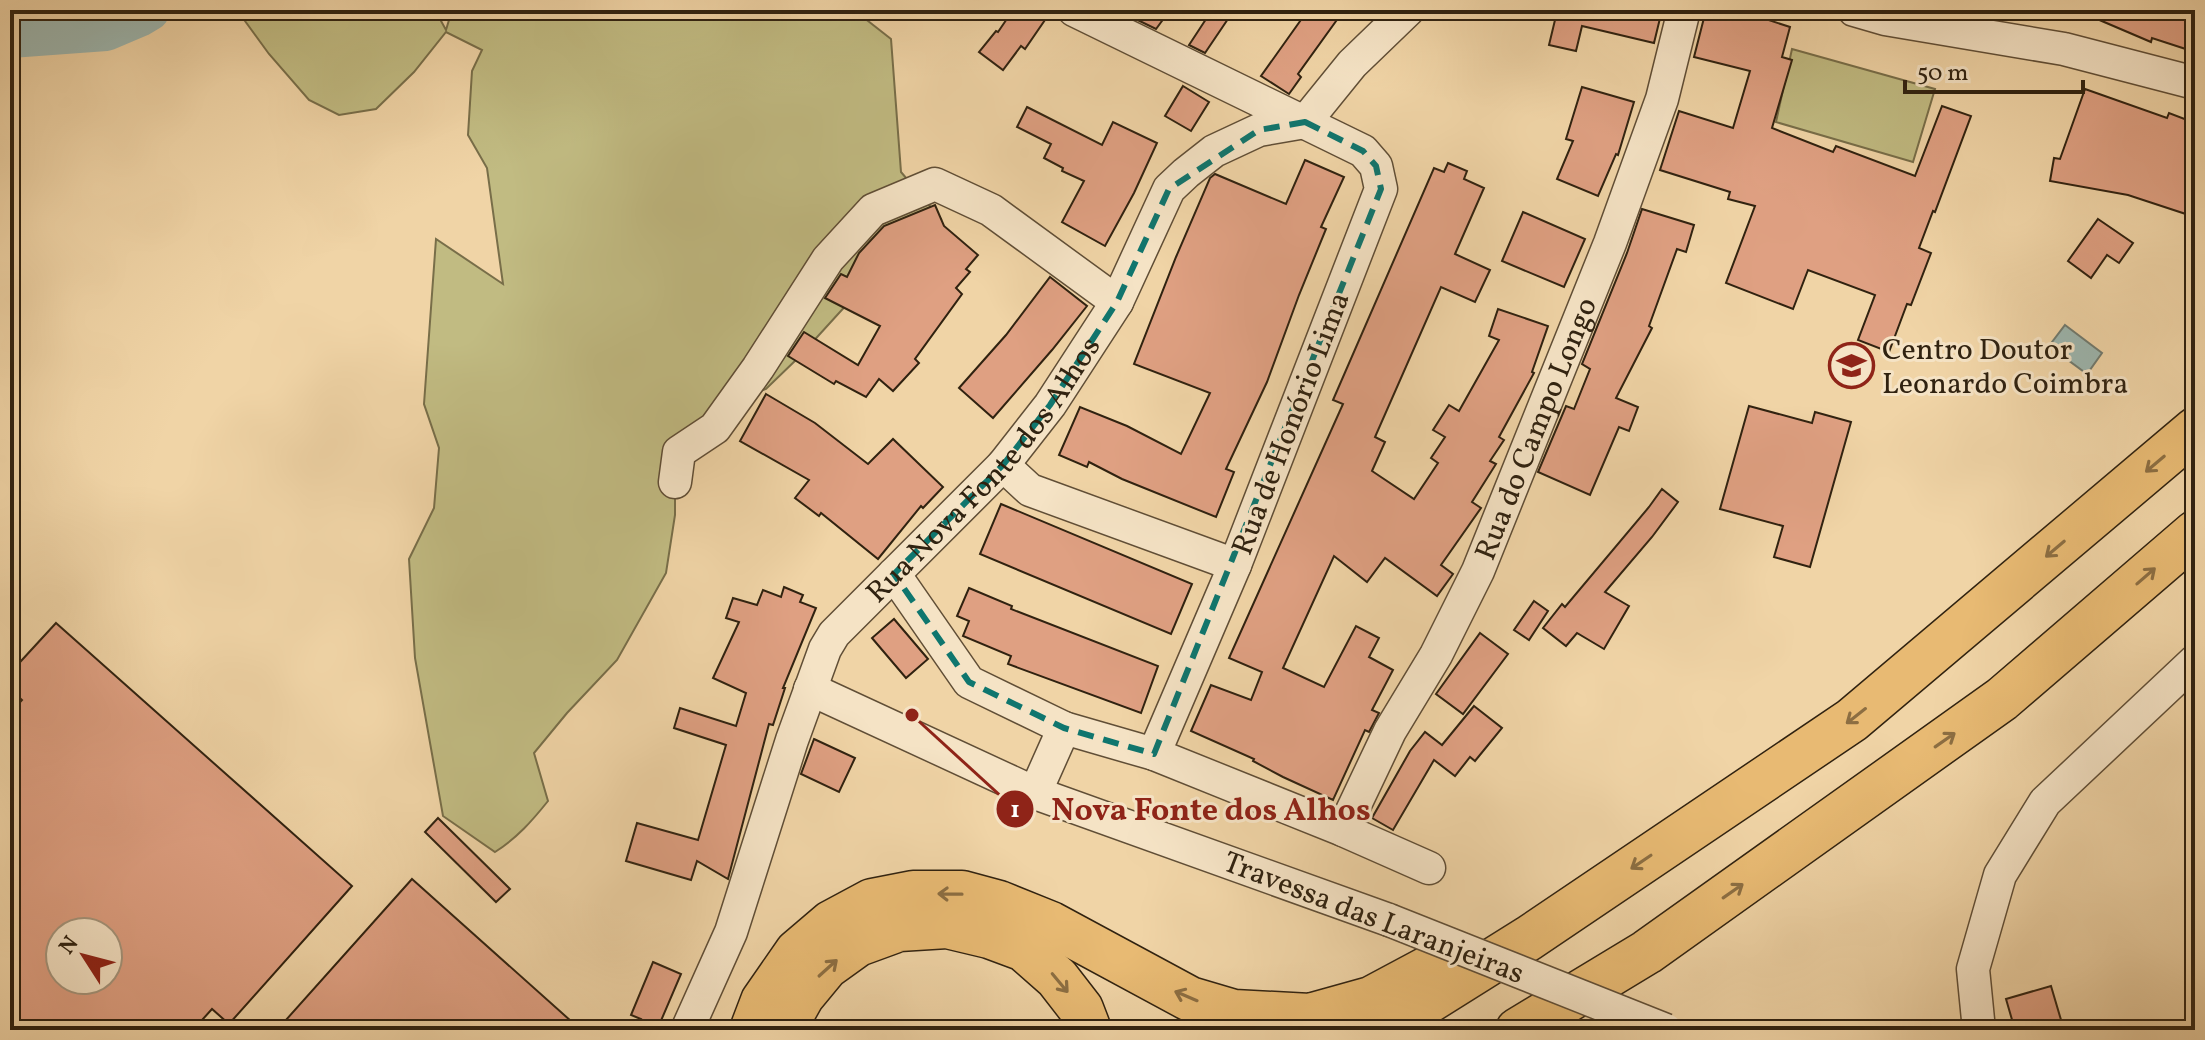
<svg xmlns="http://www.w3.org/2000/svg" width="2205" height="1040" font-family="Vollkorn,serif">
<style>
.green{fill:#c1bb82;stroke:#786e49;stroke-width:2}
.water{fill:#9db7b0;stroke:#717b70;stroke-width:2}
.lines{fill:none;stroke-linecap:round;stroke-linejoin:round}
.river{stroke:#9db7b0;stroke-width:42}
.building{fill:#dfa082;stroke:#302210;stroke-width:2;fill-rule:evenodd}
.minor-casing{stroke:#604e36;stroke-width:35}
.highway-casing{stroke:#302210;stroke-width:47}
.minor{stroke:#f5e3c5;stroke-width:32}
.highway{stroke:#e8ba73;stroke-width:44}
.minor-bridge-casing{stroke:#604e36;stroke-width:35;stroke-linecap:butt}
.minor-bridge{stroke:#f5e3c5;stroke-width:32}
.oneway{stroke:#8c6e42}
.marked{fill:none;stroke:#0f766e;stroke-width:6;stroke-dasharray:16 10;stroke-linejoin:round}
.labels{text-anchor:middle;stroke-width:6;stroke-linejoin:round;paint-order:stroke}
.poi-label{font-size:30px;fill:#302210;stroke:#f5e3c5;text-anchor:start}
.street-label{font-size:30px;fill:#302210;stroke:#f5e3c5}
.leader{fill:none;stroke:#8f2418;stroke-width:3}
.callout-dot{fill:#8f2418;stroke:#f5e3c5;stroke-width:3}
.mark-label{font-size:24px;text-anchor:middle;font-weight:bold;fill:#fff}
.callout-label{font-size:32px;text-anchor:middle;font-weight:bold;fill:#8f2418;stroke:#f5e3c5;stroke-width:6;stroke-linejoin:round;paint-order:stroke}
</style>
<rect width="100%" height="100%" fill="#f0d4a6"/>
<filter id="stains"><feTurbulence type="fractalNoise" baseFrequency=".0025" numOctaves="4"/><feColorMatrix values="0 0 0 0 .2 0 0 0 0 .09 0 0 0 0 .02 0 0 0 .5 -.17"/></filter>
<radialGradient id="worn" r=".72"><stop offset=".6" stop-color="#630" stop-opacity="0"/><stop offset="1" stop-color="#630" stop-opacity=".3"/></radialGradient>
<!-- green -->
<g class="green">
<path d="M237,10h198l11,20 6,-20h402l37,29 10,133 40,47 -52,39 -90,99 -33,32 -32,11 -59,82v33l-9,58 -49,87 -50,53 -33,40 14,48c-16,20 -31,37 -53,51l-52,-36 -28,-158 -6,-99 25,-51 5,-60 -15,-44 12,-165 67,45 -16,-116 -19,-33 4,-64 10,-21 -36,-18 -32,40 -38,37 -37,6 -30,-15 -40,-46z"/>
<polygon points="1792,49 1935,89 1913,162 1776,122"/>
</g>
<!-- water -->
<polygon class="water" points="2065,325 2102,353 2087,374 2049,346"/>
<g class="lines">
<!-- river -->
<polyline class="river" points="10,37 106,30 139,16 149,10"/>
</g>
<!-- building -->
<g class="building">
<polygon points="1013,10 1037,10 1047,17 1025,49 1021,46 1003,70 979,52 996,31 998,32"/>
<polygon points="1117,10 1170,10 1156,29"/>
<polygon points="1212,10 1234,10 1205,53 1189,45"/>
<polygon points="1308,10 1344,10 1298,74 1301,77 1289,94 1261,76"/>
<polygon points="1547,10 1662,10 1654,43 1582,26 1576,51 1549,45 1555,20 1546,18"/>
<polygon points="1706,10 1738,10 1790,27 1782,57 1792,60 1772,128 1833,152 1836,146 1915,176 1942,106 1971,116 1935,212 1933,211 1919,248 1931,253 1911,305 1907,304 1889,352 1858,340 1875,295 1808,270 1793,309 1726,283 1755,206 1728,199 1730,192 1660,170 1679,111 1733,128 1750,71 1694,57"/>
<polygon points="2076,10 2195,10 2195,52 2152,38 2151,42"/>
<polygon points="1183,86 1209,102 1191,131 1165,116"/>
<polygon points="1582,87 1634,102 1618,155 1616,154 1598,196 1557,179 1573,141 1566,139"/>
<polygon points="2085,89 2167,118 2169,113 2195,123 2195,217 2128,195 2050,181 2054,158 2060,159"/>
<polygon points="1027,107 1102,145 1113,122 1157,143 1134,193 1105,246 1062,222 1084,181 1062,171 1063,168 1044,158 1051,144 1017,127"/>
<polygon points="1305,160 1344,177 1321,227 1326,229 1299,295 1267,382 1226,469 1234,472 1216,517 1122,479 1089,462 1087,467 1059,455 1080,407 1127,426 1181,454 1210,393 1134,364 1176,257 1210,178 1215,174 1286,204"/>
<polygon points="1448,163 1467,171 1464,179 1484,188 1455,254 1490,270 1475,302 1441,287 1375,437 1385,442 1372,471 1414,499 1438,463 1431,458 1445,437 1433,430 1449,405 1459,411 1499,340 1489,336 1498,309 1548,326 1532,372 1534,373 1499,437 1504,440 1490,461 1496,464 1472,502 1481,508 1441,565 1453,574 1437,596 1385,558 1367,582 1334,556 1283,668 1324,687 1356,626 1379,638 1369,657 1393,670 1372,710 1379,713 1369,732 1365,730 1333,800 1283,777 1253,761 1254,759 1191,731 1211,685 1251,700 1262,672 1229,658 1343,404 1333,400 1434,168 1444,172"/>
<polygon points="935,205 944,226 978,255 966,269 970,272 956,288 962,294 915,359 919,363 893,391 879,379 866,397 836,381 834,384 788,356 804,332 858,365 880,326 825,298 841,274 847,277 859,253 884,226"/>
<polygon points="1642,209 1694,225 1686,252 1677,249 1649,326 1652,328 1616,398 1638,407 1629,431 1619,427 1590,495 1538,472 1566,406 1574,409 1590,369 1582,364 1627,253"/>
<polygon points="1523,212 1585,239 1564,287 1502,261"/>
<polygon points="2098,219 2133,243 2119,263 2107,255 2091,278 2068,261"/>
<polygon points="1050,277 1087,306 1052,350 993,418 959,388 1006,335"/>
<polygon points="766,394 815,423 868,464 893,439 943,487 923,508 921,506 878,559 821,513 819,516 795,498 809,480 740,441"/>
<polygon points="1749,406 1812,423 1815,412 1851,422 1810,567 1774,557 1783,526 1720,509"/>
<polygon points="1662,489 1678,502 1652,537 1605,592 1629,606 1604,649 1577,633 1566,646 1543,628 1562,604 1565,607 1649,507"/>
<polygon points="1001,504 1192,584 1171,634 980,554"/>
<polygon points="784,587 803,595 800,602 816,608 783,688 785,688 773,725 769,724 728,879 697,861 691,880 626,861 637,823 698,840 726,745 674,728 680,708 736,726 746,693 713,678 739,622 726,618 733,598 757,605 763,590 781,597"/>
<polygon points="969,588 1012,606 1011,609 1158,666 1141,713 1008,664 1011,656 963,636 969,621 957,616"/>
<polygon points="1534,601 1548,611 1529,640 1514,630"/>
<polygon points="894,619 928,659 906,678 872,638"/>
<path d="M56,623l296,263 -123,138 -17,-15 -19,21h-183v-317l12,-13 -12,-11v-16zM60,932h48v48h-48z"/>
<polygon points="1480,633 1508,654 1463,714 1436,694"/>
<polygon points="1474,706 1502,728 1475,761 1470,757 1455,776 1434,760 1393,830 1372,818 1410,751 1425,732 1442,745"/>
<polygon points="814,739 855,758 839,792 801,774"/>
<polygon points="438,818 510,889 496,902 425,832"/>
<polygon points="412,879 581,1030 277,1030"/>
<polygon points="653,962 681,974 657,1030 636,1030 641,1019 631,1015"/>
<polygon points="2051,986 2064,1030 2015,1030 2006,999"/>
</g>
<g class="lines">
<defs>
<g id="minor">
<polyline points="1074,10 1363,151 1376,166 1381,189 1235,565 1154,754"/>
<polyline points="1854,10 1885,19 2064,49 2195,83"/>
<polyline points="1003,465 1030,490 1235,565"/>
<polyline points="675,482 679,452 715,428 758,368 828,259 873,210 935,184 991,210 1117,302"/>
<polyline points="894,574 969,682 1064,728 1035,793"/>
<polyline points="810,689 1035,793 1389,920"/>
<polyline points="1064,728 1154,754 1343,830 1429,868"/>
<path id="s1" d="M1343,830l47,-99 46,-76 42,-84 132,-328 52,-144 22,-89"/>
<path id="s2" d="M687,1030l44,-98 61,-192 33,-91 9,-15 169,-169 47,-60 67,-103 52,-113 17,-16 28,-22 45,-21 46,-8 47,-58 56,-54"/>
<polyline points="1979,1030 1973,969 2000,875 2045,802 2195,661"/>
</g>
<g id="highway">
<polyline points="752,1030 763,1001 797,952 831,923 872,901 913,893 962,893 999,903 1051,924 1190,999 1234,1012 1310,1016 1371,999 1429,968 1442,964"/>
<polyline points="783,1030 802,996 826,967 858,944 899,929 947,926 989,936 1024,949 1057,978 1081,1009 1089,1030"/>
<polyline points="1382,1030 1529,938 1852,720 2195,430"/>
<polyline points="1518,1030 1647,952 2002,699 2195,533"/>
</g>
</defs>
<!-- minor casing -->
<use href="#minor" class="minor-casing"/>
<!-- highway casing -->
<use href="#highway" class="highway-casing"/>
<!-- minor -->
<use href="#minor" class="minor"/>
<!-- highway -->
<use href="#highway" class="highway"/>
<defs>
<polyline id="minor-bridge" points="1389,920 1666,1030"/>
</defs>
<!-- minor-bridge casing -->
<use href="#minor-bridge" class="minor-bridge-casing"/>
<!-- minor-bridge -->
<use href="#minor-bridge" class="minor-bridge"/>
</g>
<!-- one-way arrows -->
<defs><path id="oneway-shaft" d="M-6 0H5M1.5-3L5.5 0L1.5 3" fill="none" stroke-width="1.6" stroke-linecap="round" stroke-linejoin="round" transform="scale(2)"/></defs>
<g class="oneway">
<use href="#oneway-shaft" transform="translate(2155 464) rotate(140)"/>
<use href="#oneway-shaft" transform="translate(2055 549) rotate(140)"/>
<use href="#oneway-shaft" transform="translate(2146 576) rotate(-41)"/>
<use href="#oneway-shaft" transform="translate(1856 716) rotate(142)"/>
<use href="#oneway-shaft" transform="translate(1945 740) rotate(-35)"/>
<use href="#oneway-shaft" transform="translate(1641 862) rotate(146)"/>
<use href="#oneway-shaft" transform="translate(1733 891) rotate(-35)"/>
<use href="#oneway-shaft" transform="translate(950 894) rotate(-179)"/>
<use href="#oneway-shaft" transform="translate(828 968) rotate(-42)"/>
<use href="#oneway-shaft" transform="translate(1060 983) rotate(50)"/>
<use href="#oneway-shaft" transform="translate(1186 996) rotate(-157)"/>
</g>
<!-- marked area -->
<path class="marked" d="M1305,122l58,29 13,15 5,23 -227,565 -90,-26 -95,-46 -75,-108 109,-109 47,-60 67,-103 52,-113 90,-59z"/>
<!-- icons -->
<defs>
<symbol id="school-ring" viewBox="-11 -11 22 22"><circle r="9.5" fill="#f5e3c5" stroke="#8f2418" stroke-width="1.5"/><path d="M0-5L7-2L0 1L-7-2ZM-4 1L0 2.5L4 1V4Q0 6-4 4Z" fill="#8f2418"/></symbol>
</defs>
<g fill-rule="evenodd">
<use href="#school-ring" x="1826" y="340" width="51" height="51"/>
</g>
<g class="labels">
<!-- poi labels -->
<g class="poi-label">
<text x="1882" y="359">Centro Doutor<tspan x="1882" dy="34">Leonardo Coimbra</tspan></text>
</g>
<!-- street labels -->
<g class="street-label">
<text transform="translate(1290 423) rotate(-69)" y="10">Rua de Honório Lima</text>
<text dy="10" stroke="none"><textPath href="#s1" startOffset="446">Rua do Campo Longo</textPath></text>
<text dy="10" stroke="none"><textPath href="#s2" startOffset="646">Rua Nova Fonte dos Alhos</textPath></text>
<text transform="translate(1374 917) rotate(21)" y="10">Travessa das Laranjeiras</text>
</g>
</g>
<!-- callouts -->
<path class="leader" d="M912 715L1015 809"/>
<g class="callout-dot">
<circle cx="912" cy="715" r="8"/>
<circle cx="1015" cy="809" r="20"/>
</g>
<g class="mark-label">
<text x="1015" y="817">1</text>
</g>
<g class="callout-label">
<text x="1211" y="820">Nova Fonte dos Alhos</text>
</g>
<!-- margin -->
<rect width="2205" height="1040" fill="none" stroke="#f0d4a6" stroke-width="40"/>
<rect x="12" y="12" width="2181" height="1016" fill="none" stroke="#302210" stroke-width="4"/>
<rect x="20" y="20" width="2165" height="1000" fill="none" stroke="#302210" stroke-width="2"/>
<!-- north arrow -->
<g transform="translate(84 956) rotate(306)"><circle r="38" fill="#f5e3c5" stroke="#a6967d" stroke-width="2"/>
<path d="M0-6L14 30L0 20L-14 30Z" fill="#8f2418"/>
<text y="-12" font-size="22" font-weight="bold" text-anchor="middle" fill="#302210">N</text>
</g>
<!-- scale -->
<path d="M1905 80v12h178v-12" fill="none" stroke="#302210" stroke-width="4"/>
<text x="1917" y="80" font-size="24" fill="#302210" stroke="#f5e3c5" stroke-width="6" paint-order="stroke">50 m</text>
<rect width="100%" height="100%" filter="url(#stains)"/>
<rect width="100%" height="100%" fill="url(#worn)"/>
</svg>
